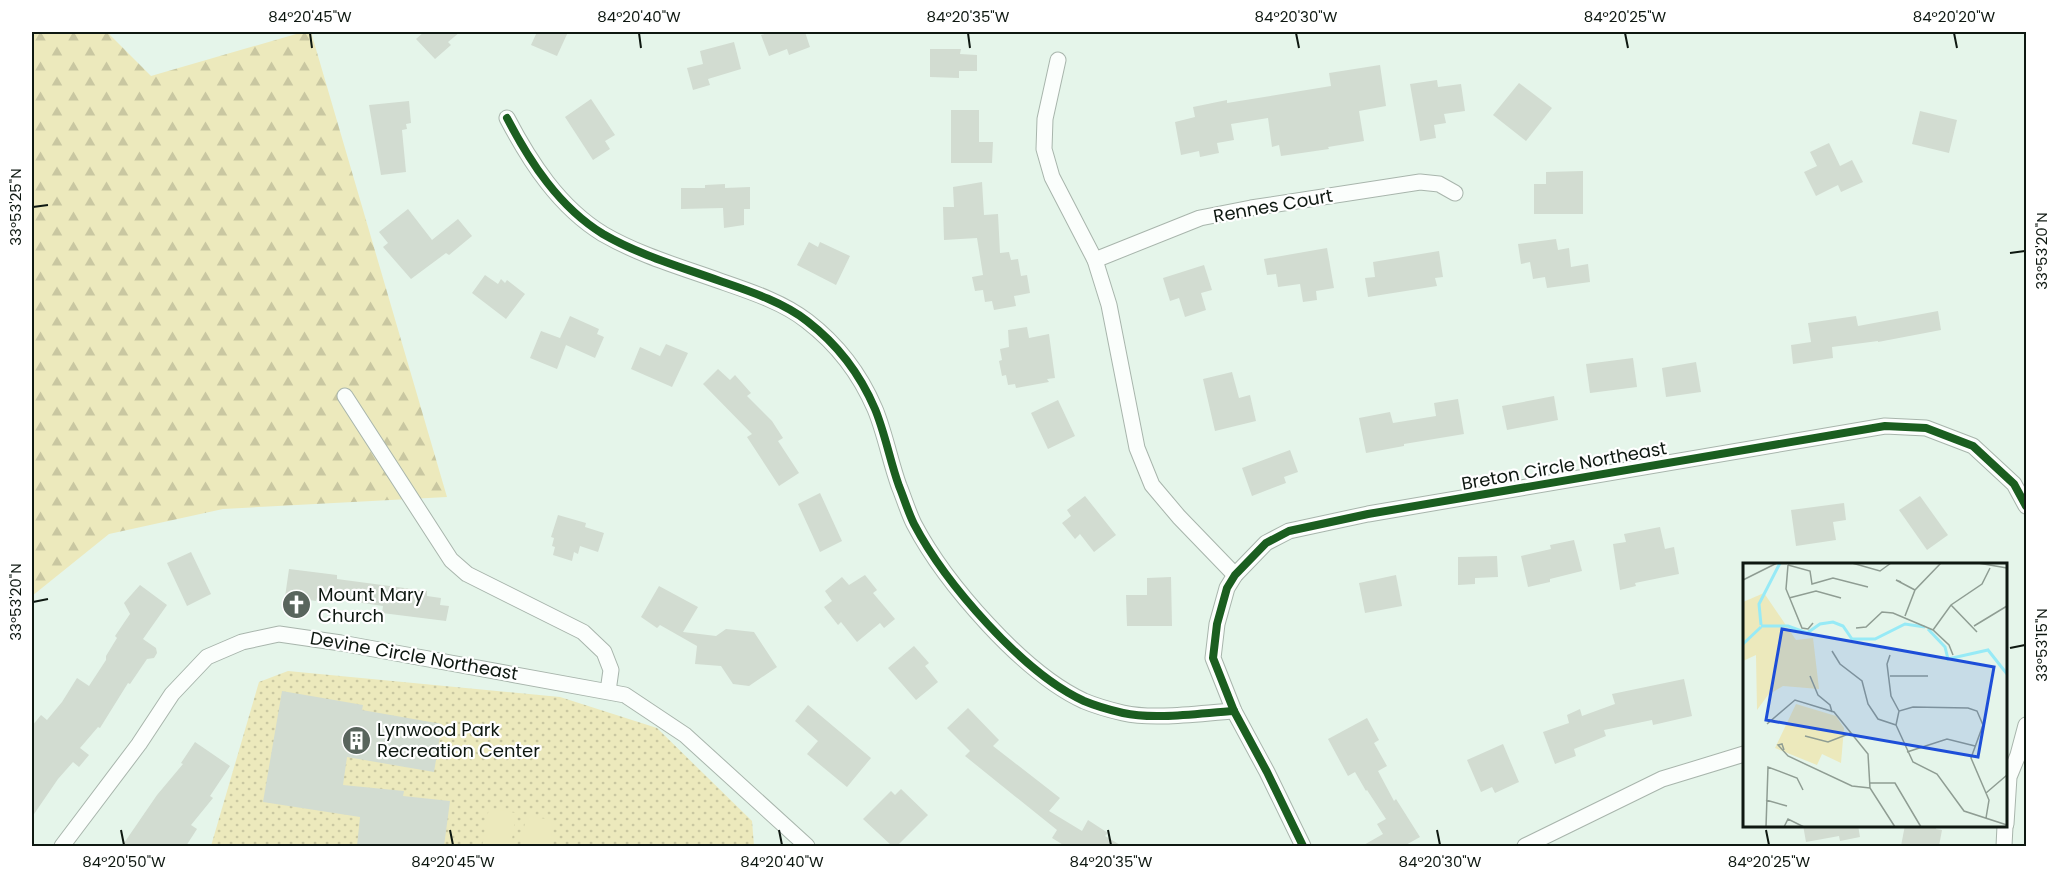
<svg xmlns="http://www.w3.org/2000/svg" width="2058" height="878" font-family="Poppins,sans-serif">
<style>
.forest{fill:url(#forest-firs)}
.park{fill:url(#park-dots)}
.garden{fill:#ece9bc}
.building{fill:#d2dcd1}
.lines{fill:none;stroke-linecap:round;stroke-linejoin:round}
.minor-casing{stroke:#a8b5ac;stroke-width:17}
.minor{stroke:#fbfefc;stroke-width:15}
.cycleway-casing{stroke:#fff;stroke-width:11}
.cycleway{stroke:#1b5e20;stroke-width:8}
.ticks{fill:none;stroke:#0e1811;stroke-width:2}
.labels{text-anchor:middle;stroke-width:4.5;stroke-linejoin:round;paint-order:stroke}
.street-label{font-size:18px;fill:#0e1811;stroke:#fff}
.poi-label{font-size:18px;fill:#0e1811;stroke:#fff;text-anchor:start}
.inset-river{fill:none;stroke:#97eaf6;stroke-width:3}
.inset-road{fill:none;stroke:#8f9d93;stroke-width:1.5}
.view{fill:#1d4ed8;fill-opacity:0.15;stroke:#1d4ed8;stroke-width:3}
.inset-edge{fill:none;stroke:#0e1811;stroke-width:3}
.neatline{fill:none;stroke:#0e1811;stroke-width:2}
.ticks-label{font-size:15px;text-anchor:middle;fill:#0e1811}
</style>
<defs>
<pattern id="forest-firs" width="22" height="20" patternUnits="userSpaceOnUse" patternTransform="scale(1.5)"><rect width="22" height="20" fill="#ece9bc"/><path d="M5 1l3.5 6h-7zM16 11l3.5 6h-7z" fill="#c9c7a1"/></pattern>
<pattern id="park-dots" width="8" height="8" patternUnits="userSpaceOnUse" patternTransform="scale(1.5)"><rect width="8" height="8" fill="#ece9bc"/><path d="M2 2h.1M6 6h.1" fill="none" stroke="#c9c7a1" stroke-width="1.8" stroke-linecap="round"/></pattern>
</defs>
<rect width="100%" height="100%" fill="#e5f5ea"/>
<!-- forest -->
<polygon class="forest" points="32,32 107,32 151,76 303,32 311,32 447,497 223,509 109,534 32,596"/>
<!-- park -->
<polygon class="park" points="288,671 560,697 657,728 752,821 754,846 211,846 259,682"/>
<!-- garden -->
<g class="garden">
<polygon points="489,808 516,813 511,846 482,846"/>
<polygon points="526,816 554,820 550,846 521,846"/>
</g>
<!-- building -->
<g class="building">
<polygon points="424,32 460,32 448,42 451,45 435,59 416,39"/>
<polygon points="537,32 568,32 557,56 531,45"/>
<polygon points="771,32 805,32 810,47 789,55 787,49 769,56 761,35"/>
<polygon points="734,42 741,69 708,79 710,85 693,90 687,68 703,64 700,51"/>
<polygon points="930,49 961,49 960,54 977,55 977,71 959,71 959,78 930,77"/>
<polygon points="1380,65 1386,106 1359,111 1364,141 1328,147 1329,149 1281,156 1279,145 1272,147 1268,118 1231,124 1234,140 1217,143 1219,153 1200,157 1199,151 1181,155 1175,122 1195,117 1193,107 1227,100 1227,103 1331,86 1329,73"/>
<polygon points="1437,80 1438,87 1461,84 1465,111 1444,114 1446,123 1434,125 1436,138 1420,141 1410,84"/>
<polygon points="1519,83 1552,108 1526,141 1493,115"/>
<polygon points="591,99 615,135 605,141 610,149 593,160 565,117"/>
<polygon points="409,101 411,123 406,124 407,129 402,130 406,172 381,175 369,105"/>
<polygon points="951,110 979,110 979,142 993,142 992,163 951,163"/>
<polygon points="1920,111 1957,120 1949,153 1912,144"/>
<polygon points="1829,143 1840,166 1852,160 1863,182 1841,192 1838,185 1816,196 1804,172 1817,166 1810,152"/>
<polygon points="1583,171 1583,214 1534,214 1534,184 1546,184 1546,172"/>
<polygon points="982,182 984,215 998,214 1000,253 1009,252 1011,260 1018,259 1021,276 1027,275 1030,293 1014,296 1016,306 994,310 992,301 985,302 983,290 975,291 972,277 983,275 977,238 944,240 943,207 954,207 953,187"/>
<polygon points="725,184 725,188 750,187 750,209 744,209 744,225 724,228 723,208 681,209 681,188 705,188 705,185"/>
<polygon points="408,209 432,240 458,219 472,236 449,255 446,253 411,279 383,247 388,243 379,232"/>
<polygon points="1556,239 1558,250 1569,248 1571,267 1588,264 1590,282 1547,288 1545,277 1533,279 1530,262 1521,264 1518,244"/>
<polygon points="809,242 818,247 820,242 850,256 836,285 797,265"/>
<polygon points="1327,248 1334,288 1316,291 1317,300 1303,302 1300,284 1278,287 1276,274 1267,275 1264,259"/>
<polygon points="1439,251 1443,277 1435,278 1437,286 1368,297 1365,278 1375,277 1373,262"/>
<polygon points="1204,265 1212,290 1201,293 1206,310 1185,317 1179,298 1170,301 1163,278"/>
<polygon points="485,275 498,284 501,279 505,283 507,280 525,294 506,319 472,293"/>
<polygon points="1938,311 1941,330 1878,342 1878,341 1832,347 1833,358 1793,364 1791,345 1811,342 1808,323 1856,316 1858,326"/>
<polygon points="570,316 599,329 597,334 604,337 595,358 566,345 557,369 530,358 541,331 560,338"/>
<polygon points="1027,327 1029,338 1049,334 1055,378 1047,379 1049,382 1016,388 1015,384 1008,385 1006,375 1002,376 999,361 1002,360 1000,349 1009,347 1008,330"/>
<polygon points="666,344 688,353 672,387 631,369 640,347 660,356"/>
<polygon points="1633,358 1637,387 1590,393 1586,364"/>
<polygon points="1696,362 1701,392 1666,397 1662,368"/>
<polygon points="718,369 730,380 735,375 751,393 747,396 772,421 783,438 778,441 799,473 779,486 747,437 752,434 703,384"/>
<polygon points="1232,372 1239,398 1250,395 1256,421 1215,431 1203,379"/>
<polygon points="1554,396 1558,420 1507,430 1502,406"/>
<polygon points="1458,399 1464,434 1404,444 1404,446 1366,453 1359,418 1390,412 1393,423 1436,416 1434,403"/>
<polygon points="1058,400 1075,436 1048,449 1031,413"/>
<polygon points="1290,450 1298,472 1284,477 1286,483 1252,496 1242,468"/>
<polygon points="820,493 842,541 820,552 798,504"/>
<polygon points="1085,496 1116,535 1094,552 1080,534 1075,539 1062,523 1071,516 1067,510"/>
<polygon points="1920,496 1948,535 1927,550 1899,510"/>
<polygon points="1844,503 1846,520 1833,522 1836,540 1796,546 1791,510"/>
<polygon points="558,515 586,523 585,527 604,533 598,552 580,546 578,554 574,552 572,561 553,555 555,547 552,546 554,538 551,537"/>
<polygon points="1660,527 1665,549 1674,547 1679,574 1635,583 1636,586 1620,590 1613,544 1626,542 1624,534"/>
<polygon points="1574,540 1582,571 1550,579 1550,582 1528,587 1521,556 1551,549 1550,545"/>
<polygon points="191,552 211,594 187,606 167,563"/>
<polygon points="1497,556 1498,577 1475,578 1475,584 1458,585 1458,557"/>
<polygon points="289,569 337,575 337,579 427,591 427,596 441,598 440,605 449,606 446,621 382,613 383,606 335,599 334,600 317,598 316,601 285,597"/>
<polygon points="865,575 877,590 873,593 895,619 884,628 880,623 857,642 841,622 838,625 824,607 832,601 825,591 842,577 849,585"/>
<polygon points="1396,575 1402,606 1365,613 1359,583"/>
<polygon points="1171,577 1172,626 1127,626 1126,595 1147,595 1147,578"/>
<polygon points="140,585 167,605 143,639 156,648 157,653 154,658 147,659 130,684 128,683 100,728 98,727 80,748 89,755 79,767 73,762 58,779 32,817 32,726 41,715 47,720 62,702 77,678 89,686 106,660 106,656 117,638 115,636 130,614 124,603"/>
<polygon points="659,586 698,607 683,632 716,636 726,629 754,632 777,667 749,686 733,684 721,666 695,664 697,646 660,625 657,628 641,617"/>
<polygon points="914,646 929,663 925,666 938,682 916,700 888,668"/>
<polygon points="1684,679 1692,716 1653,725 1652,720 1604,730 1606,736 1574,749 1576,756 1555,764 1543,732 1569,723 1567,715 1580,709 1582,716 1615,704 1612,694"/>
<polygon points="282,691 363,705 362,710 442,724 434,772 347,757 343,785 404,791 403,796 450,801 444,846 357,846 360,817 263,802"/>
<polygon points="808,705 871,758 847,787 807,754 818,741 795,721"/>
<polygon points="968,708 999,740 993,746 1060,798 1049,811 1082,831 1088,820 1108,833 1105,836 1122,846 1065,846 1052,838 1057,830 965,756 970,751 947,728"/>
<polygon points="1367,718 1379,740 1374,743 1387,766 1378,771 1394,801 1396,799 1420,837 1404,846 1362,846 1383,834 1377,824 1386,819 1367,790 1366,791 1355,772 1348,776 1328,739"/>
<polygon points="195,742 230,766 210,796 213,798 191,825 197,829 186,846 122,846 157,795 183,764 181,763"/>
<polygon points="1503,744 1519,782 1495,793 1492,787 1481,792 1467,760"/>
<polygon points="901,789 928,815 897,846 892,846 863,819 891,791 895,795"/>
<polygon points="1803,825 1858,825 1860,837 1840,841 1839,836 1806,842"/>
<polygon points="1905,825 1936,825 1936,829 1942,830 1939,846 1901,846"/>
</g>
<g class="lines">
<defs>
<g id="minor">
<polyline points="1058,60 1045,119 1044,149 1052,177 1095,260 1109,305 1137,448 1152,485 1179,517 1235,575"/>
<path d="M507,118c23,44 52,89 96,116 36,21 78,33 117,47 29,10 63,21 87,40 30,23 53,53 68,88 10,24 15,52 24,77 5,12 9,26 15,38 31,59 109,149 170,177 12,5 26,9 39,12 31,7 78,0 111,-2"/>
<polyline points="1095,260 1200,218 1251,208 1420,182 1439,184 1455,193"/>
<polyline points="345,396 451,560 467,574 583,632 604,652 611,670 608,691"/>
<polyline points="2006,824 2009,777 2018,755 2026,725"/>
<polyline points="62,846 139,744 172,694 207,657 242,642 279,634 341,643 625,695 685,735 807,846"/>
<polyline points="1303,846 1267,772 1234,711 1213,658 1217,624 1227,588 1235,575 1266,543 1289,531 1368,514 1885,426 1926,428 1973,446 2014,484 2026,506"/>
<polyline points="1525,846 1662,779 1744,754"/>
<polyline points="2004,846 2005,826"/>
</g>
</defs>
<!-- minor casing -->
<use href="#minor" class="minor-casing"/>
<!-- minor -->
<use href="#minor" class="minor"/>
<defs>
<g id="cycleway">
<path d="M507,118c23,44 52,89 96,116 36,21 78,33 117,47 29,10 63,21 87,40 30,23 53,53 68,88 10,24 15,52 24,77 5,12 9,26 15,38 31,59 109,149 170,177 12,5 26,9 39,12 31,7 78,0 111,-2"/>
<polyline points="1303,846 1267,772 1234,711 1213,658 1217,624 1227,588 1235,575 1266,543 1289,531 1368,514 1885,426 1926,428 1973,446 2014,484 2026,506"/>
</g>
</defs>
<!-- cycleway casing -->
<use href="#cycleway" class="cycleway-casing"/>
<!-- cycleway -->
<use href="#cycleway" class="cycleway"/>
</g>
<!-- ticks -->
<path class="ticks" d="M310,33l2,15M639,33l2,15M968,33l2,15M1296,33l3,15M1625,33l3,15M1954,33l3,15M33,207l15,-2M2010,253l15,-2M33,602l15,-3M2010,648l15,-3M121,830l3,15M450,830l3,15M779,830l3,15M1108,830l3,15M1437,830l3,15M1766,830l3,15"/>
<!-- icons -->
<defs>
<symbol id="church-disc" viewBox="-11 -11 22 22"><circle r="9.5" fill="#59655d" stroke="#fff"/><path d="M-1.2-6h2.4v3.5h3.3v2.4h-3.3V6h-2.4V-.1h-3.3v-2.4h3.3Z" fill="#fff"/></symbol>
<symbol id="building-disc" viewBox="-11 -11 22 22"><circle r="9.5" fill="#59655d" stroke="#fff"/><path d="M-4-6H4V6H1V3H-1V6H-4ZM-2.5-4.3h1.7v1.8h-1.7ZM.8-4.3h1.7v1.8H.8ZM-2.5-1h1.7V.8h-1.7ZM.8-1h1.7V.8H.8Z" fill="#fff"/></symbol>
</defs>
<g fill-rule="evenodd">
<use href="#church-disc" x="280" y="588" width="33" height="33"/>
<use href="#building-disc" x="340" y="724" width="33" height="33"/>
</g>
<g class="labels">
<!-- street labels -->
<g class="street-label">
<text transform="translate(1273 206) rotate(-10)" y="6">Rennes Court</text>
<text transform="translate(1564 466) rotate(-10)" y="6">Breton Circle Northeast</text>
<text transform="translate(414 656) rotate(10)" y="6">Devine Circle Northeast</text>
</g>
<!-- poi labels -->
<g class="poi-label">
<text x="318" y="601">Mount Mary<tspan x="318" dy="21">Church</tspan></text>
<text x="377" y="736">Lynwood Park<tspan x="377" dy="21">Recreation Center</tspan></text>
</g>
</g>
<!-- overview -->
<g transform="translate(1743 563)">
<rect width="264" height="264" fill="#e5f5ea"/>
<path d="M21,30l32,47 17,-2 6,51 -36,-3 -15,9 -11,15 -1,-55 -13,6v-59z" fill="#ece9bc"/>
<path d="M53,141l40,12 8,12 -3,35 -19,-9 -5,11 -42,-17z" fill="#ece9bc"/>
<path class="inset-river" d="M18,62l-2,-21 21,-41M18,63h27l19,7 13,-9 13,-2 10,4 9,13h23l30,-15 20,3M185,66l17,18 3,12 40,-9 19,24M0,81l18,-17"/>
<path class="inset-road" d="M109,0l28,8 11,-8M235,0l29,5M45,2l22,6 2,13 21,-6 35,9M45,2l-2,24 16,39 6,1 5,-6M0,17l34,-17M158,19l-5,-2 19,10M46,35l27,-7 25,7M208,42l26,27M162,53l10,-26 26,-27M231,63l33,-20M113,65l10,-1 16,-15 11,1 40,17 16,15 4,10M190,67l18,-25 31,-21 8,-16M89,88l8,13 22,17 6,23 10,15 18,6M147,92l-3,9 4,32 8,15M67,113l8,19 12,10 2,7M147,113h38M24,161l28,-24 39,12 34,42 2,34 25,39M62,173l23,6 23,-9M41,187l-2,-6 -4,1 10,11 64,30 18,2M164,189l40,-13 28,7M126,220h26l26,44M243,230l21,-18M23,237l21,6M243,255l3,-18 -18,-42 12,-33 -6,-14 -9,-3 -55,-1 -14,4 -3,14 17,37 24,12 27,37 43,14M23,264l2,-60 29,11 6,12M41,264l4,-8 16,8"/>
<path class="view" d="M39,66l212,38 -16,90 -212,-37z"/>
<rect width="264" height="264" class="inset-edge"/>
</g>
<!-- border -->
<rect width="2058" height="878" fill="none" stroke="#ffffff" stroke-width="66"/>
<rect x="33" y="33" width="1992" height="812" class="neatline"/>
<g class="ticks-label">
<text x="310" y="22">84°20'45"W</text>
<text x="639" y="22">84°20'40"W</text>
<text x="968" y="22">84°20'35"W</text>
<text x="1296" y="22">84°20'30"W</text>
<text x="1625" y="22">84°20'25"W</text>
<text x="1954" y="22">84°20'20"W</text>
<text transform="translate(16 207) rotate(-90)" y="5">33°53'25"N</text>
<text transform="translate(2042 251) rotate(-90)" y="5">33°53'20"N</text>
<text transform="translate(16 602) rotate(-90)" y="5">33°53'20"N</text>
<text transform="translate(2042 645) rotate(-90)" y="5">33°53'15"N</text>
<text x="124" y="867">84°20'50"W</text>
<text x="453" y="867">84°20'45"W</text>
<text x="782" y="867">84°20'40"W</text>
<text x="1111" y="867">84°20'35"W</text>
<text x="1440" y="867">84°20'30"W</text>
<text x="1769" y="867">84°20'25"W</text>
</g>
</svg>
